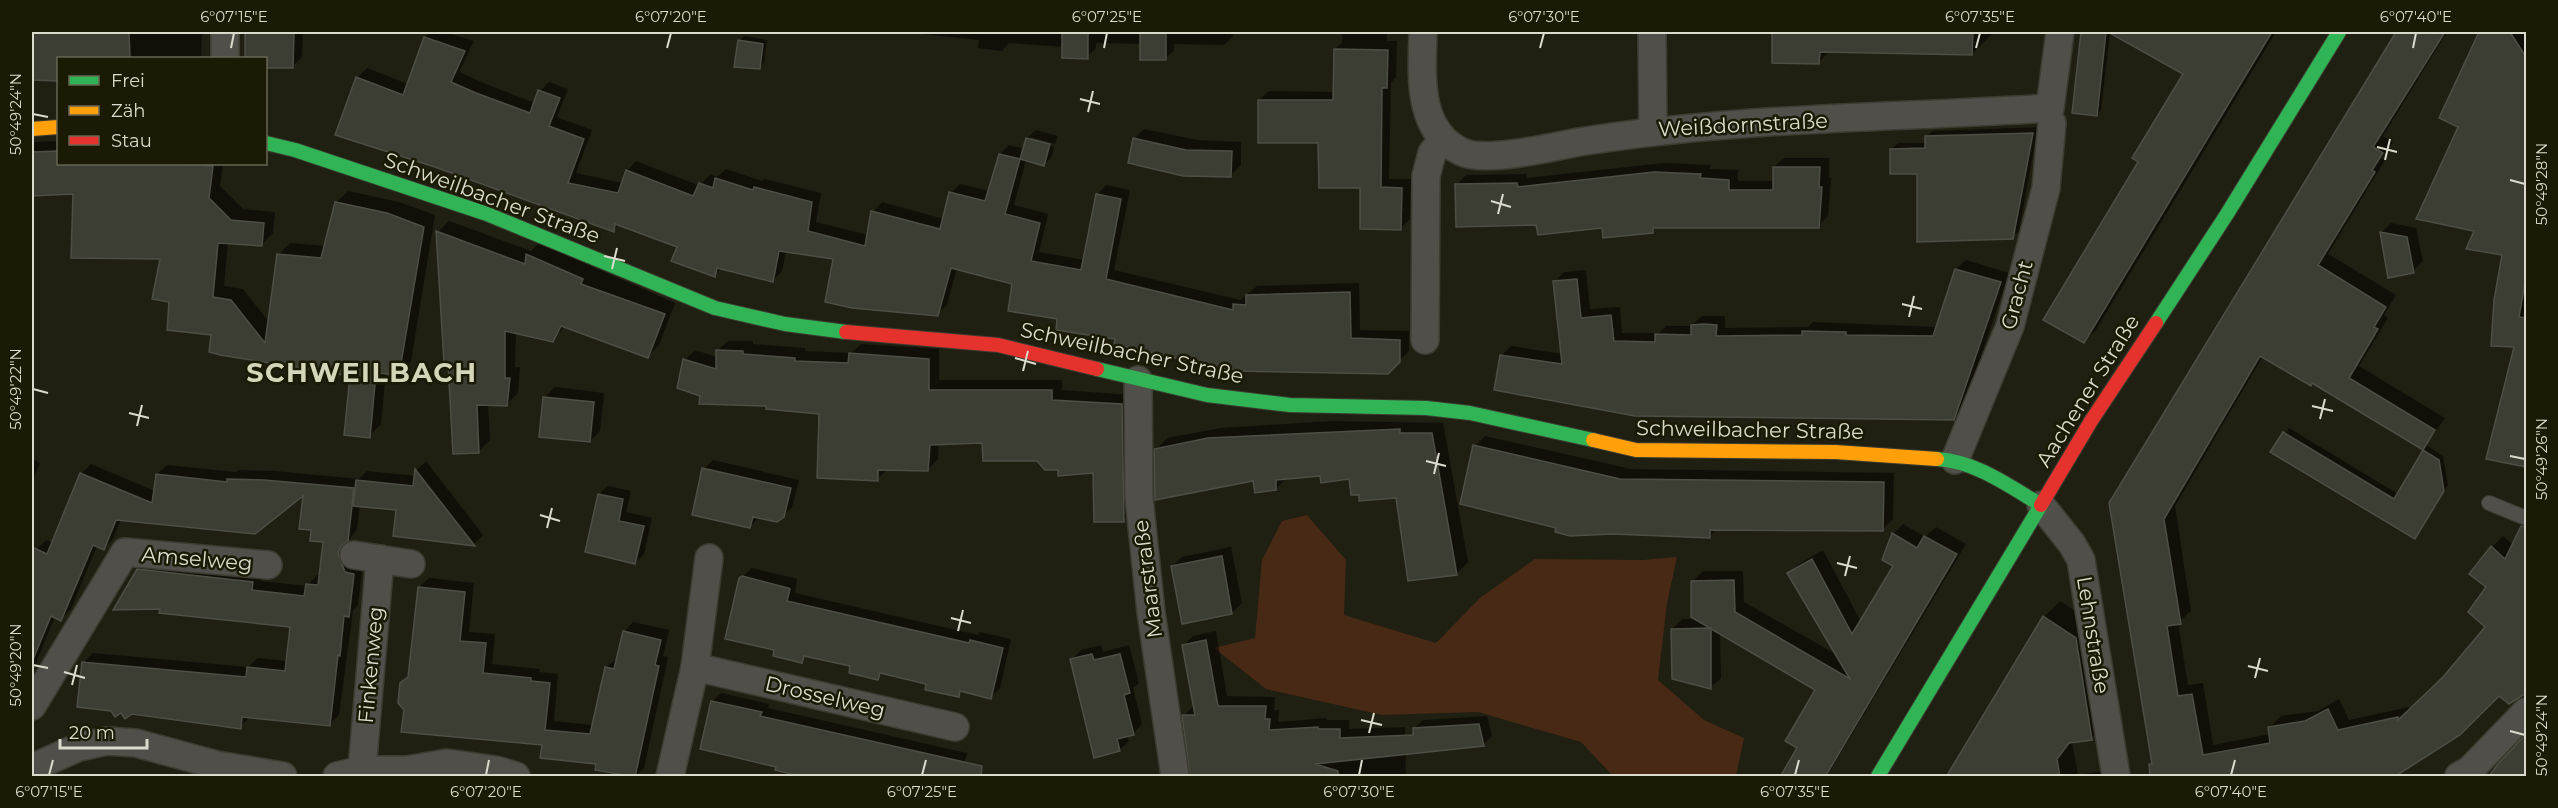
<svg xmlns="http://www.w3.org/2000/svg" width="2558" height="808" font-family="Montserrat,sans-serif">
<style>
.green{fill:#482915}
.shadow{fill:#0007}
.building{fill:#3c3e34;stroke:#4d4f45;stroke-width:1.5}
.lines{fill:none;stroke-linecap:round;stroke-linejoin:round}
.lane-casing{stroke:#3c3c31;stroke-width:16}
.street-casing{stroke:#3c3c31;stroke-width:30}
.fast-casing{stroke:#3c3c31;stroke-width:16}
.slow-casing{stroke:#3c3c31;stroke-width:16}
.jam-casing{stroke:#3c3c31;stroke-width:16}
.lane{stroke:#514f4a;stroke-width:14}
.street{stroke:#514f4a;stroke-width:27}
.fast{stroke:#30b455;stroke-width:14}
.slow{stroke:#ff9f0a;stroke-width:14}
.jam{stroke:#e5322d;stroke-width:14}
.ticks{fill:none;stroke:#dbdbcd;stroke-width:2}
.labels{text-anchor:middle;stroke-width:5;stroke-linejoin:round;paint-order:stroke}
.street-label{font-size:21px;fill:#dbdbcd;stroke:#1b1a04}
.district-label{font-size:27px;font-weight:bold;letter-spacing:1.5px;fill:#d5d6b9;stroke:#1b1a04}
.neatline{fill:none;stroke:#dbdbcd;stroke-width:2}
.ticks-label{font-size:15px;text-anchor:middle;fill:#dbdbcd}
</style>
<rect width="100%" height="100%" fill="#1f1f12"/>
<!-- green -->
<polygon class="green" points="1307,515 1346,560 1344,615 1436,643 1481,597 1535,559 1643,560 1677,557 1667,603 1658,680 1704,720 1744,738 1736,776 1613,776 1581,742 1478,712 1382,715 1266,689 1214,648 1255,638 1262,560 1282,521"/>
<!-- shadow -->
<g class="shadow">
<polygon points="32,32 202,32 201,58 58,58 58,80 32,81"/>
<polygon points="247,32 303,32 302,57 292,67 266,67 266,58 247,58"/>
<polygon points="431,32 445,32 474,41 459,72 486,84 535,103 540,91 549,82 568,89 557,117 592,130 576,173 623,183 627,171 636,161 700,186 710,174 717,177 726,169 762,181 765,179 821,193 816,222 868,235 873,212 882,202 944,219 951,193 960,184 990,191 1000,154 1009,145 1024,149 1027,138 1036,130 1058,136 1055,144 1031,137 1031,140 1054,147 1052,156 1044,165 1026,160 1014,205 1048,214 1039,252 1084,260 1097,195 1106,185 1130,190 1114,270 1240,300 1257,286 1359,283 1360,330 1409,331 1409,351 1387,373 1117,338 1059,317 1013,283 957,268 947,305 937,314 835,258 786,251 782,271 773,281 722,268 714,275 679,246 620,224 613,230 357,78 367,68 408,84 425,37"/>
<polygon points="903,32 1233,32 1233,36 1224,45 1174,44 1174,50 1165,59 1142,44 1096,43 1096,48 1087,57 1064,47 1009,43 1002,51 978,48 979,40"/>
<polygon points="1342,32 1387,32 1387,41 1397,41 1396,77 1391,83 1389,179 1411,179 1410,219 1401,228 1319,142 1259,100 1269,91 1335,92 1335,49 1342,43"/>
<polygon points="1774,32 1994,32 1972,54 1830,51 1819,62 1774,62"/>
<polygon points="2083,32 2110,32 2101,110 2097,115 2073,112"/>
<polygon points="2143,32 2276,32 2096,330 2084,342 2140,161 2185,73 2136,45"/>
<polygon points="2398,32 2447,32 2383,136 2393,142 2382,158 2385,160 2328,254 2396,295 2384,315 2388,318 2359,366 2445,418 2426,445 2443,456 2448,485 2415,537 2272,452 2289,428 2398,494 2425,450 2313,382 2263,356 2175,506 2191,611 2178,623 2188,685 2203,683 2213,745 2270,734 2269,728 2281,716 2318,711 2339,699 2349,720 2409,707 2409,711 2445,676 2487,626 2492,547 2503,536 2513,545 2526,526 2526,691 2509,702 2499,694 2459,734 2155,776 2111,504"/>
<polygon points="2480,32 2526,32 2526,465 2488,458 2516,346 2504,254 2476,230 2460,126 2441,118"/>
<polygon points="744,36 767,40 764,63 759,68 740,41"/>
<polygon points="2038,127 2019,231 2012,237 1919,172 1891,149 1898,143 1926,143 1926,137 1933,131"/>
<polygon points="1144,129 1197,140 1241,142 1241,165 1231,175 1134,139"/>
<polygon points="58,141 58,164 223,164 220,186 243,209 275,212 273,233 261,245 228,242 224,286 243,289 269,322 278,255 290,243 326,246 336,203 348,191 399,202 435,215 411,362 399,374 386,372 381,424 369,436 351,375 213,334 171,301 162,257 75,192 32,194 32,142"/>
<polygon points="1784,158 1829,158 1829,177 1831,178 1828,216 1818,226 1657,227 1653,231 1538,223 1456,185 1466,175 1526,174 1527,178 1664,163 1710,165 1710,169 1738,170 1738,181 1774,181 1774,167"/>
<polygon points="449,221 531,251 539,243 675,303 659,345 648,356 565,326 552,341 516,332 515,367 520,367 518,393 507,404 488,404 490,440 479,451 450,362 438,232"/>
<polygon points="2391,223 2416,228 2423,261 2413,271 2381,233"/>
<polygon points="1966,260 2009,273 1963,409 1953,418 1636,415 1502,355 1511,346 1562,354 1555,282 1564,272 1586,270 1590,309 1620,307 1622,333 1659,333 1666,326 1691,326 1702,316 1725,316 1725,328 1808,327 1813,322 1938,327 1956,269"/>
<polygon points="728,341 753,341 753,344 805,348 805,351 851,353 861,344 939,349 939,380 1062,380 1062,390 1132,395 1134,510 1123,521 1095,472 1060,468 983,442 939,443 938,459 927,470 888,469 877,479 821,413 701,395 685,360 695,350 717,357 717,351"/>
<polygon points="555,387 604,393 600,431 590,441 545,397"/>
<polygon points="1332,421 1443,423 1468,562 1457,573 1397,496 1351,477 1321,475 1286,478 1276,489 1254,479 1156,450 1167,438 1221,428"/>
<polygon points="1485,436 1631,469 1894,473 1893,519 1883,529 1717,529 1710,536 1558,527 1475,446"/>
<polygon points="32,459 40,463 32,482"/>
<polygon points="713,460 799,480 792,507 783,516 759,517 750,527 704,469"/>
<polygon points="426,461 483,535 474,544 395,535 397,508 360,505 357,529 347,543 354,563 363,564 358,605 353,611 339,715 329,725 250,717 240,727 84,662 93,653 248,667 258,658 288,661 291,626 161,608 138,570 148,560 262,573 261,581 307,586 317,575 321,575 325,541 313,529 305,493 121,519 113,539 104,548 97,546 71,609 61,619 55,617 32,672 32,561 36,550 46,540 53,543 81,474 91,464 155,491 157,474 167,465 236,472 238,470 275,471 359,479 367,471 416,476 417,470"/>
<polygon points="608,486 631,491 626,512 652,518 644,554 635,563 599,494"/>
<polygon points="1903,524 1925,537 1936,527 1966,544 1827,776 1782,776 1799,748 1817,689 1720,632 1721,678 1711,687 1674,678 1672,629 1682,619 1698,619 1693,581 1703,571 1743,571 1744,602 1839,656 1789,574 1799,564 1823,550 1861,622 1895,565 1893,534"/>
<polygon points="1231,547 1242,603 1232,613 1172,567 1182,557"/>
<polygon points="752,568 797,579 795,593 978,635 980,632 1011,639 1000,688 991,697 964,690 958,696 928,682 883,672 878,678 852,665 807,655 801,661 776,649 740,579"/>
<polygon points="429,578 474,583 469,632 495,634 492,664 540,669 539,672 558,674 554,721 593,725 606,667 618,658 624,632 633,622 669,630 663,656 668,657 644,768 635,776 597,769 598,762 543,744 409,676 419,587"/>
<polygon points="2060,601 2092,622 2107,722 2091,738 2072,741 2078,775 2113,769 2115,776 1947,776 2044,617"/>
<polygon points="1216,631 1227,696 1275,697 1274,710 1279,710 1278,722 1327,718 1327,720 1349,720 1349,729 1405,727 1406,776 1192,776 1184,715 1194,706 1184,645 1193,636"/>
<polygon points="1101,645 1103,652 1129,645 1139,683 1133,688 1142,724 1133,734 1127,735 1129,741 1119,750 1072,660 1081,650"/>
<polygon points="721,693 769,704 768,708 967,753 961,776 778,766 702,748 713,701"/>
<polygon points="1487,716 1492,736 1483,745 1414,729 1423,720"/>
<polygon points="2526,737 2526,776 2489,776 2492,775"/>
</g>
<!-- building -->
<g class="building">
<polygon points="32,32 129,32 130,58 58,58 58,81 32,80"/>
<polygon points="245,32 294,32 293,68 266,68 266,58 245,58"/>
<polygon points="1062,32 1088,32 1088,59 1062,58"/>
<rect x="1140" y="32" width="26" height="28"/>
<polygon points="1772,32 1973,32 1972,55 1820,52 1819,64 1772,63"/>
<polygon points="2081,32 2106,32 2097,116 2072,113"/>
<polygon points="2108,32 2272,32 2084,343 2043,320 2138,162 2132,158 2183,74"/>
<polygon points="2396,32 2445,32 2373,147 2383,153 2372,170 2375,172 2318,265 2386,307 2374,327 2378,329 2349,378 2435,430 2423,450 2312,383 2311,386 2260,356 2164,519 2181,624 2167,626 2178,696 2192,694 2203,755 2270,743 2268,727 2305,721 2328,709 2338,730 2398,717 2398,720 2443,677 2485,627 2468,612 2486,587 2469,574 2491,546 2505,559 2521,526 2526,527 2526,693 2509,704 2499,696 2460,735 2394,777 2150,777 2149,764 2152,764 2109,503"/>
<polygon points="2479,32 2510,32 2526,57 2526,277 2519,317 2526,318 2526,467 2486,459 2514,347 2491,346 2494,300 2502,255 2466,249 2474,231 2416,219 2458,127 2439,118"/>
<polygon points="424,37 465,51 451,82 476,93 530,113 538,90 560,98 549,126 584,139 568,183 618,193 626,170 693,196 699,183 713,188 715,178 753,190 754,187 812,202 808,231 865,246 871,211 940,229 949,192 985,201 999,154 1020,159 1005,214 1040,223 1031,261 1081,270 1096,194 1121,199 1106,279 1233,310 1233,304 1246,305 1246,295 1350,292 1351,338 1400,340 1400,362 1388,374 1232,371 1114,344 1115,339 1056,330 1057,319 1008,311 1012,284 951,268 938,316 852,308 825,302 833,259 779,251 773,282 717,268 715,277 671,261 677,247 615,224 614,232 435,167 335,135 356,77 403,95"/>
<polygon points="738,40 763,44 760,69 734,67"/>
<polygon points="1334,49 1388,50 1387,88 1382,88 1381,187 1402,188 1401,230 1360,229 1360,188 1319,188 1318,143 1258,143 1258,100 1333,100"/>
<polygon points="2033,133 2013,239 1917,242 1917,174 1890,174 1890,149 1925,148 1925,136"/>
<polygon points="1026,138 1050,144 1044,166 1020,159"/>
<polygon points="1133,138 1186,150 1232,151 1231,177 1183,176 1128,163"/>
<polygon points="58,151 58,164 179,164 213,166 209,198 231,220 264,223 262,246 218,243 213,297 231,300 265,343 277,254 321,258 335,202 387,213 424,227 399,375 376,373 370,438 344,435 350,376 220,355 209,352 211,335 167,330 169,302 152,299 160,259 71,258 73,194 32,196 32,152"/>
<polygon points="1773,167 1820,167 1819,187 1822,187 1819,228 1653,228 1653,233 1603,238 1602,228 1538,235 1536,225 1456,227 1455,184 1517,183 1518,187 1654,172 1701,174 1700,178 1729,180 1729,190 1773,190"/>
<polygon points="436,231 525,264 526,254 583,279 581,284 665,314 648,358 561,326 553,342 505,331 505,378 510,378 507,406 477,405 479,453 453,454 448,363 444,363"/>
<polygon points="2380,232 2407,237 2414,273 2388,278"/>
<polygon points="1955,269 2001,282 1954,420 1635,416 1494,390 1500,355 1562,364 1553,281 1577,279 1581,318 1611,315 1614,341 1655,342 1655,334 1691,335 1691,325 1704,324 1717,325 1716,336 1802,335 1802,331 1846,332 1846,335 1933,336"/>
<polygon points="716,350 743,351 743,354 795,358 795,361 848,363 849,353 929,359 929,390 1052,390 1052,400 1122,404 1124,522 1094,522 1093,473 1058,476 1058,470 1045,470 1037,461 983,461 982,443 930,445 928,471 878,470 878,481 817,478 819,414 766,409 766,406 699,404 700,396 677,388 683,359 716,369"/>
<polygon points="543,397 594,402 590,442 539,437"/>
<polygon points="1400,429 1400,433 1432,433 1457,575 1408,581 1396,498 1359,501 1359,495 1351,495 1349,479 1321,483 1320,476 1276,480 1276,490 1255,493 1253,481 1155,500 1154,449 1208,438"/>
<polygon points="2283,432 2394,499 2423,450 2439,460 2444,491 2415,539 2270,452"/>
<polygon points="1473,445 1620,479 1884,482 1883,531 1710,530 1710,538 1613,534 1570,536 1555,532 1556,528 1460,504"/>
<polygon points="702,468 791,488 784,517 777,522 753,517 750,528 692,515"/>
<polygon points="415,469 475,546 393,536 396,510 353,506 356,480 413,486"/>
<polygon points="80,473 152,503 156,474 227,482 227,479 264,480 354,488 348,541 341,546 338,553 345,572 354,574 349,617 344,616 340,656 338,655 330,726 242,717 241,729 132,714 125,719 121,713 115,717 111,711 77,707 82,662 246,677 247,667 285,671 290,627 159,613 160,609 113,610 137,569 253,582 252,590 304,596 306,584 318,585 323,542 310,541 311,530 299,529 303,496 255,534 116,520 104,550 93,545 61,621 51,616 32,662 32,547 47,554"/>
<polygon points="598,494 623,499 619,521 644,526 635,564 585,552"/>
<polygon points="1892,533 1917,548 1924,536 1957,554 1825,777 1780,777 1797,748 1785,741 1815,690 1691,617 1691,581 1734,580 1735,612 1850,679 1787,573 1812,559 1852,634 1893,566 1882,560"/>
<polygon points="1222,556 1232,614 1182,624 1171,566"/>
<polygon points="742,576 788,588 790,589 787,601 969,643 970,640 1003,648 991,699 960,691 959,697 925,690 926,684 880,673 878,680 849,673 850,666 804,656 802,663 773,656 774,650 725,639 739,578"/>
<polygon points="418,587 465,592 460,641 486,643 483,673 531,678 531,681 550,683 545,730 590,734 605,667 614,669 623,631 661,640 655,665 659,666 635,777 595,770 596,764 540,758 542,745 401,732 404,710 398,703 400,683 408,677"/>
<polygon points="2043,616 2076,638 2092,740 2069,743 2057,759 2060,777 1946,777"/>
<polygon points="1711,628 1711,689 1672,679 1671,629"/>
<polygon points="1206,640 1218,706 1266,706 1265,719 1270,719 1269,730 1318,727 1318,729 1340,729 1340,738 1413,735 1413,728 1479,724 1484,746 1315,764 1338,771 1338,777 1190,777 1182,715 1195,715 1182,645"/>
<polygon points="1092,654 1094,660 1120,654 1130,693 1124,695 1134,735 1117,739 1120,751 1094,758 1070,659"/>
<polygon points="711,701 762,712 760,716 982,766 981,777 803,777 775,770 776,767 700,749"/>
<polygon points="2526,734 2526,777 2488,777 2498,764"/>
</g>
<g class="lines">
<defs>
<polyline id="lane" points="2489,503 2526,518"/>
<g id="street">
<path d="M1423,32c-1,42 -7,99 39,120 24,11 90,-5 117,-10 155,-25 314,-24 471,-34l10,-76"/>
<polyline points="1652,32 1653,130"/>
<polyline points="225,58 225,32"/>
<polyline points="1425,340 1426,176 1432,153 1443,140"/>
<polyline points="1138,380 1139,498 1151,612 1175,776"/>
<polyline points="1955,460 2010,326 2046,188 2052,123"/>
<polyline points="2041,505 2072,544 2081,560 2116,776"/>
<polyline points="354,555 411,564"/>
<polyline points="695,667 955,727"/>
<polyline points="32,706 125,552 268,565"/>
<polyline points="32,768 79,747 107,741 136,743 217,765 283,776"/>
<polyline points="362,770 380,559"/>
<polyline points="337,776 362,770 407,770 447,763 496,770 516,776"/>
<polyline points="670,776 695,667 709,558"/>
<polyline points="2459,776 2470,770 2526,712"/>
</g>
<g id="fast">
<polyline points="266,143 295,150 487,214 715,308 785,324 846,332"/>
<polyline points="2156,323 2227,214 2339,32"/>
<polyline points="1097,369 1207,395 1290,405 1426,408 1470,413 1593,440"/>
<path d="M1937,459c38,2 72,27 104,46"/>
<polyline points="1878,776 2041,505"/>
</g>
<g id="slow">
<polyline points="32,129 58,127"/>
<polyline points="1593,440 1636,450 1835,452 1937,459"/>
</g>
<g id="jam">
<polyline points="846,332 998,345 1097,369"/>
<polyline points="2041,505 2091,421 2156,323"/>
</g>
</defs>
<!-- lane casing -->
<use href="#lane" class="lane-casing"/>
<!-- street casing -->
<use href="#street" class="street-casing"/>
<!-- fast casing -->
<use href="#fast" class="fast-casing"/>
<!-- slow casing -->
<use href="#slow" class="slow-casing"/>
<!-- jam casing -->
<use href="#jam" class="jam-casing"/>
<!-- lane -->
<use href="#lane" class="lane"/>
<!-- street -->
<use href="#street" class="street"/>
<!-- fast -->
<use href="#fast" class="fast"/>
<!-- slow -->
<use href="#slow" class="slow"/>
<!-- jam -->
<use href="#jam" class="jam"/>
</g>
<!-- ticks -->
<path class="ticks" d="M231,48l3,-15M667,48l4,-15M1104,48l3,-15M1540,48l4,-15M1976,48l4,-15M2413,48l3,-15M1080,99l20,5M1088,112l5,-21M33,114l15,3M2377,147l20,5M2385,160l5,-21M2510,180l15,4M1491,201l20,6M1498,214l5,-20M604,256l21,5M612,269l5,-21M1902,304l20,5M1909,317l5,-21M1015,358l21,6M1023,371l5,-20M33,389l15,4M2312,406l21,5M129,413l20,5M2320,419l5,-20M137,426l5,-21M2510,456l15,3M1426,461l20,5M1434,474l5,-21M540,515l20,6M547,528l5,-20M1837,563l20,5M1845,576l5,-20M951,618l20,5M958,631l5,-21M33,665l15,3M2248,666l20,5M64,672l21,6M2255,678l5,-20M72,685l5,-20M1361,720l21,5M2510,731l15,4M1369,733l5,-20M49,775l4,-15M486,775l3,-15M922,775l4,-15M1359,775l3,-15M1795,775l4,-15M2231,775l4,-15"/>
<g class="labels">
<!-- street labels -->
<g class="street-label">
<text transform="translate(1743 125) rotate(-3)" y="7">Weißdornstraße</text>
<text transform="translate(492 198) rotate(20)" y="7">Schweilbacher Straße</text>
<text transform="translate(2017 295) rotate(-75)" y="7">Gracht</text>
<text transform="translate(1132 353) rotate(12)" y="7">Schweilbacher Straße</text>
<text transform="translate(2088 391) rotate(-58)" y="7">Aachener Straße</text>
<text transform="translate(1750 430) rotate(1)" y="7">Schweilbacher Straße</text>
<text transform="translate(197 559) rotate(5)" y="7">Amselweg</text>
<text transform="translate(1148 579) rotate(-97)" y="7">Maarstraße</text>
<text transform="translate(2093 635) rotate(81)" y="7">Lehnstraße</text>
<text transform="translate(371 665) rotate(-85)" y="7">Finkenweg</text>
<text transform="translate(825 697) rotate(13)" y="7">Drosselweg</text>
</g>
<!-- district labels -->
<g class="district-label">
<text x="362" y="382">SCHWEILBACH</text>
</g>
</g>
<!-- border -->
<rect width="2558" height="808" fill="none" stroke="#1b1a04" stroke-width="66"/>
<!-- legend -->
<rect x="57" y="57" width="210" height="108" fill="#1b1a04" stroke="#686754" stroke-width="1.5"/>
<rect x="69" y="76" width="30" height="9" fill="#30b455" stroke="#686754" stroke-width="1.5"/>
<text x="111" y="87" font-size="18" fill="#dbdbcd">Frei</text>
<rect x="69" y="106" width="30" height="9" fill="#ff9f0a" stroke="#686754" stroke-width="1.5"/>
<text x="111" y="117" font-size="18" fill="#dbdbcd">Zäh</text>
<rect x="69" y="136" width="30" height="9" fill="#e5322d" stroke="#686754" stroke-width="1.5"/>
<text x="111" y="147" font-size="18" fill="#dbdbcd">Stau</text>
<!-- scale -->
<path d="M60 739v9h87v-9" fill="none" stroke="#dbdbcd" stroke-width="3"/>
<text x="69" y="739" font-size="18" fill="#dbdbcd" stroke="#1b1a04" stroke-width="4.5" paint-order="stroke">20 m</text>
<rect x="33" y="33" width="2492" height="742" class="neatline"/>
<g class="ticks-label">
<text x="234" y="22">6°07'15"E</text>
<text x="671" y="22">6°07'20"E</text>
<text x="1107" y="22">6°07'25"E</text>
<text x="1544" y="22">6°07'30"E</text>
<text x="1980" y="22">6°07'35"E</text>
<text x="2416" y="22">6°07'40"E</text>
<text transform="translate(16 114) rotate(-90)" y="5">50°49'24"N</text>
<text transform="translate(2542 184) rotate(-90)" y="5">50°49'28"N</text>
<text transform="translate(16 389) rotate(-90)" y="5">50°49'22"N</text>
<text transform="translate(2542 459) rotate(-90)" y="5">50°49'26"N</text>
<text transform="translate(16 665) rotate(-90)" y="5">50°49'20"N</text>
<text transform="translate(2542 735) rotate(-90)" y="5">50°49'24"N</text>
<text x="49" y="797">6°07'15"E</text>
<text x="486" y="797">6°07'20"E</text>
<text x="922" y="797">6°07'25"E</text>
<text x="1359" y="797">6°07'30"E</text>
<text x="1795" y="797">6°07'35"E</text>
<text x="2231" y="797">6°07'40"E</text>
</g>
</svg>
